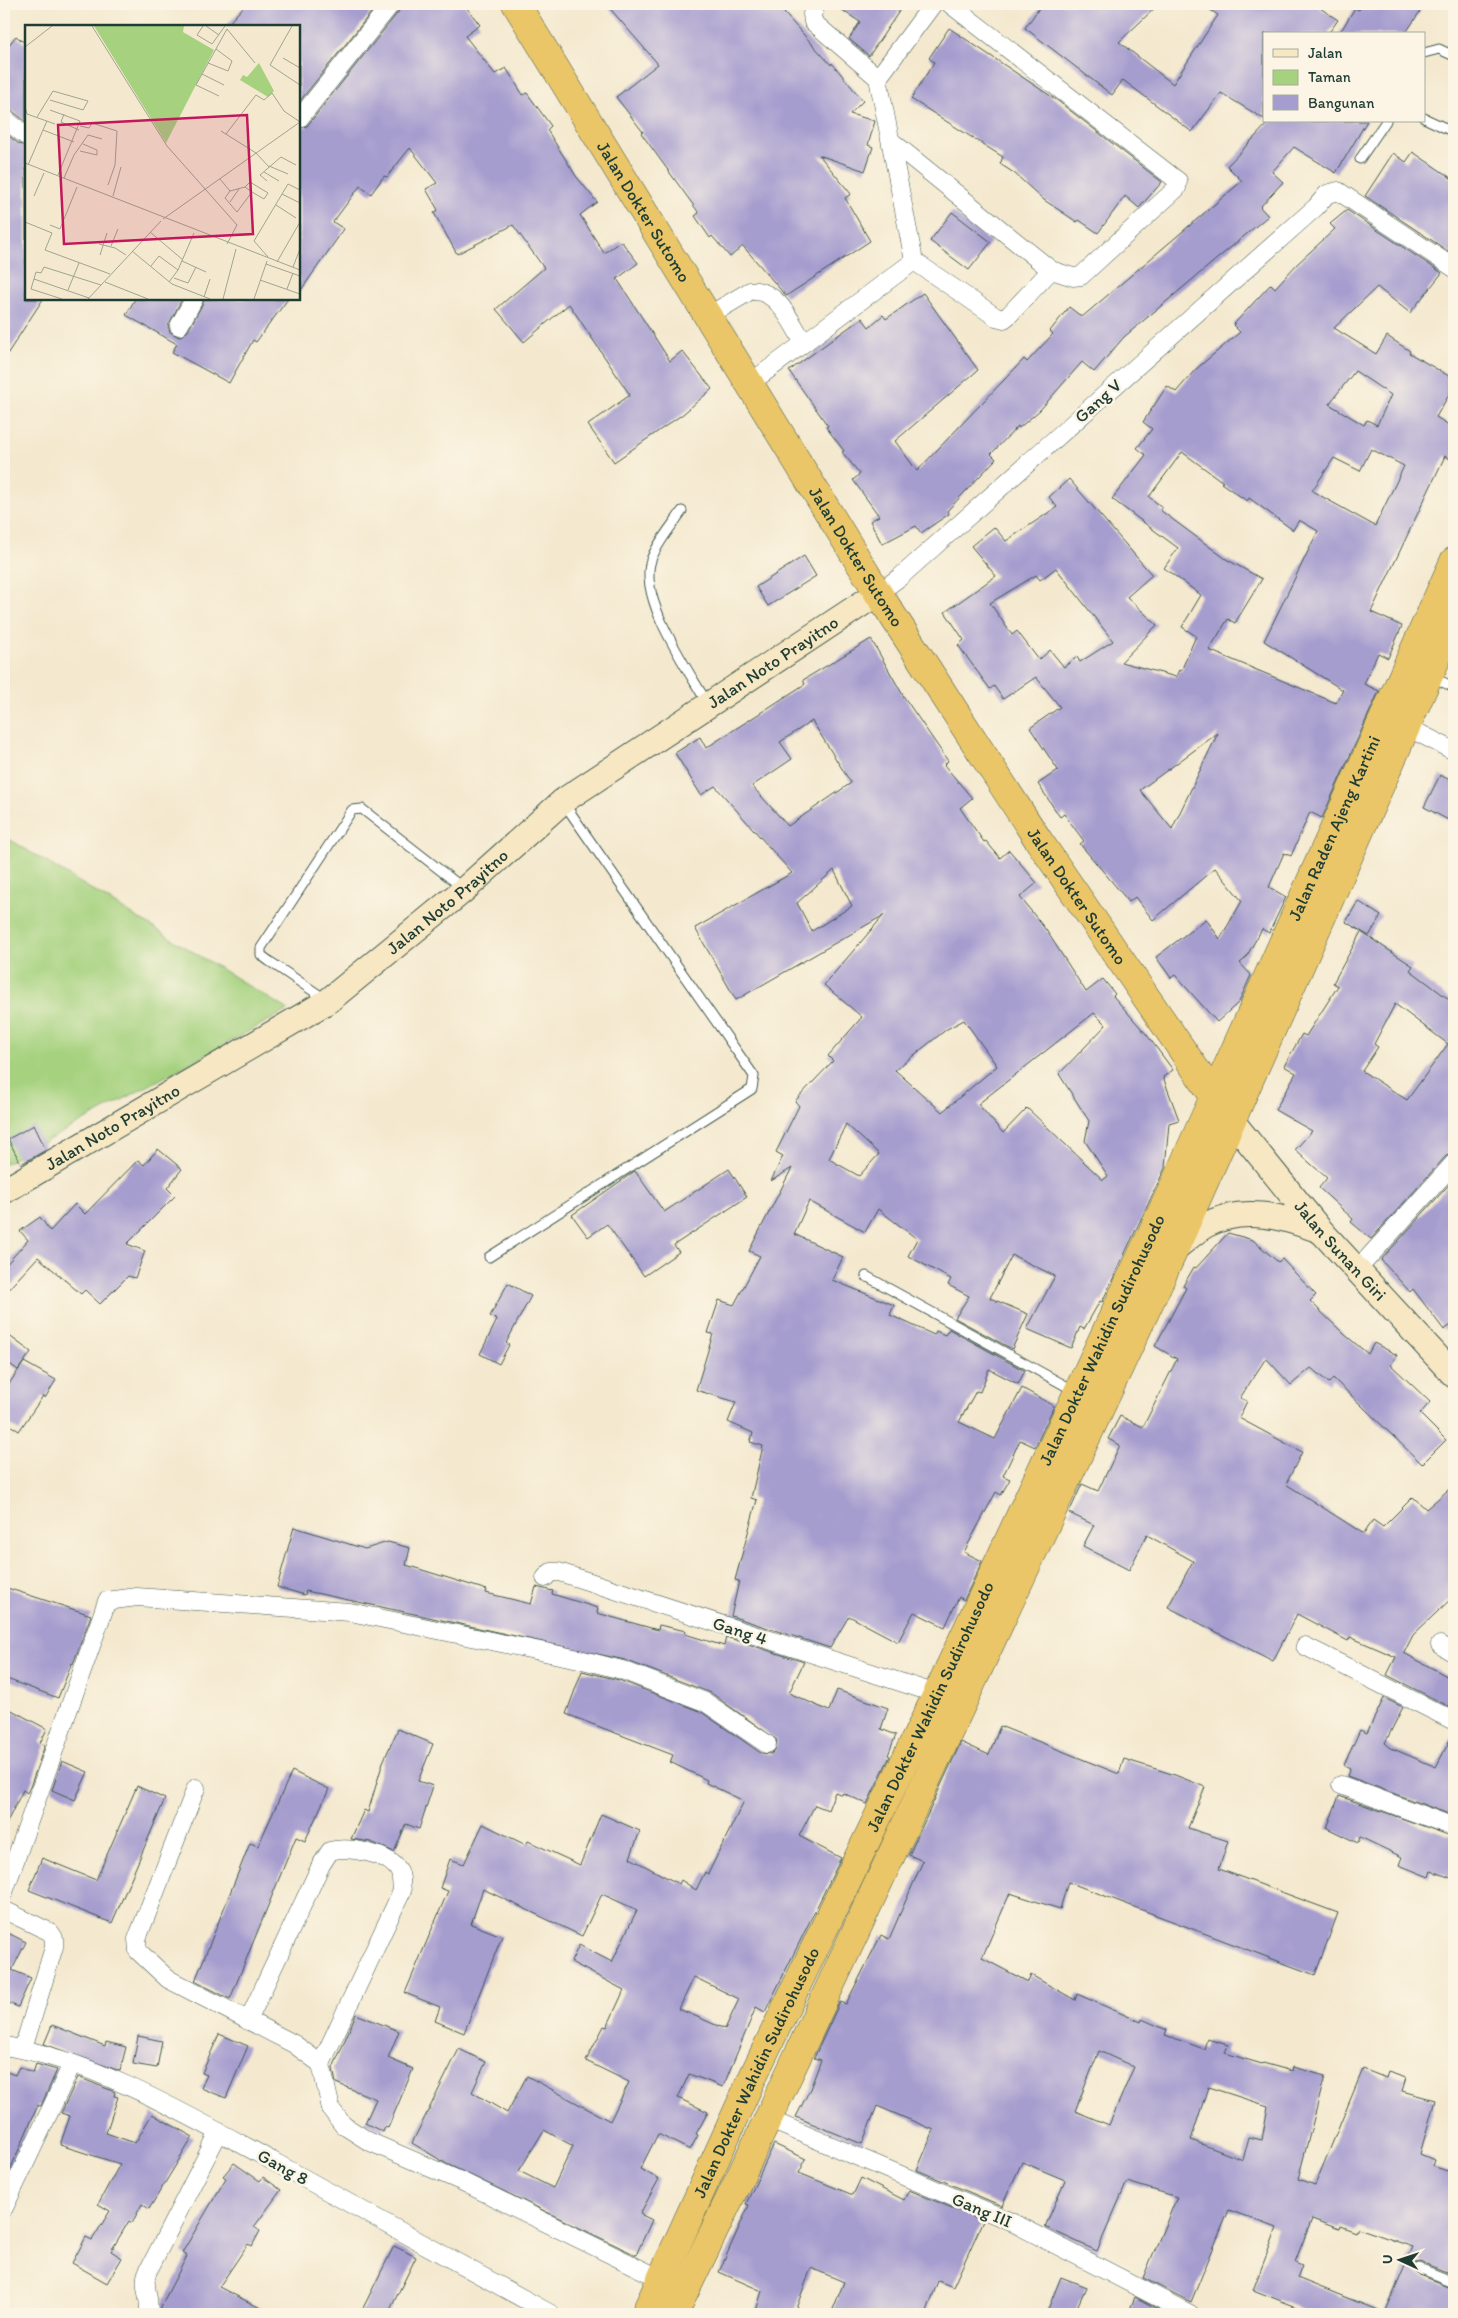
<svg xmlns="http://www.w3.org/2000/svg" width="1458" height="2318" font-family="Itim,sans-serif">
<style>
.green{fill:#a6d27f;stroke:#62885a}
.building{fill:#a69dcf;fill-rule:evenodd}
.lines{fill:none;stroke-linecap:round;stroke-linejoin:round}
.lane-casing{stroke:#3f574b;stroke-width:11}
.street-casing{stroke:#3f574b;stroke-width:19}
.secondary-casing{stroke:#3f574b;stroke-width:27}
.highway-casing{stroke:#3f574b;stroke-width:29}
.lane{stroke:#fff;stroke-width:9}
.street{stroke:#fff;stroke-width:18}
.secondary{stroke:#f7e8c3;stroke-width:25}
.highway{stroke:#eac669;stroke-width:28}
.labels{text-anchor:middle;stroke-width:5;stroke-linejoin:round;paint-order:stroke}
.street-label{font-size:18px;fill:#1f3d34;stroke:#fcf5e5}
.inset-road{fill:none;stroke:#9fa491;stroke-width:1}
.view{fill:#c2185b;fill-opacity:0.15;stroke:#c2185b;stroke-width:2.5}
.inset-edge{fill:none;stroke:#1f3d34;stroke-width:2.5}
</style>
<rect width="100%" height="100%" fill="#fcf5e5"/>
<filter id="ink" filterUnits="userSpaceOnUse"><feTurbulence type="fractalNoise" baseFrequency=".02" numOctaves="2"/><feDisplacementMap in="SourceGraphic" scale="10" xChannelSelector="R" yChannelSelector="G"/><feConvolveMatrix kernelMatrix="1 2 1 2 8 2 1 2 1" color-interpolation-filters="sRGB"/></filter>
<filter id="wash" filterUnits="userSpaceOnUse"><feTurbulence type="fractalNoise" baseFrequency=".0096" numOctaves="4" result="noise"/><feDisplacementMap in="SourceGraphic" scale="20" xChannelSelector="R" yChannelSelector="G"/><feGaussianBlur stdDeviation="1.12" result="paint"/><feColorMatrix in="noise" values="0 0 0 0 0 0 0 0 0 0 0 0 0 0 0 0 0 1.4 0 .05"/><feComposite in="paint" operator="in"/></filter>
<g filter="url(#wash)">
<rect width="100%" height="100%" fill="#f4e9cf"/>
<!-- green -->
<polygon class="green" points="4,836 288,1010 4,1164"/>
<g id="blocks">
<!-- building -->
<g class="building">
<polygon points="246,4 378,4 299,102 299,26 226,26"/>
<polygon points="401,4 464,4 480,25 465,36 495,74 506,68 523,95 527,93 551,126 547,130 576,176 597,202 580,215 604,253 621,241 638,263 617,279 670,361 682,351 712,389 683,414 614,462 588,425 630,395 569,304 524,342 496,309 544,268 513,225 457,254 434,213 438,210 426,189 437,183 410,148 387,177 384,176 371,194 360,186 333,222 344,229 299,293 299,129 307,126 399,11"/>
<polygon points="606,4 776,4 831,65 832,63 863,101 850,114 875,121 868,145 873,147 865,171 819,155 851,194 845,198 870,241 786,296 743,246 730,257 712,236 710,238 695,216 699,213 641,133 643,132 616,97 658,64"/>
<polygon points="833,4 904,4 869,56 849,39 860,22"/>
<polygon points="1042,4 1159,4 1119,42 1173,84 1218,15 1201,4 1314,4 1338,20 1328,34 1264,34 1264,119 1221,93 1192,132 1123,80 1112,95 1025,28"/>
<polygon points="1363,4 1425,4 1405,34 1339,34 1355,8 1359,10"/>
<polygon points="949,28 1058,101 1162,182 1139,208 1125,196 1098,233 1079,220 1077,222 1044,200 1014,173 1000,164 1003,157 911,99 934,62 929,58"/>
<polygon points="16,36 26,44 26,122 11,110 4,108 4,51"/>
<polygon points="1270,121 1367,121 1336,173 1294,147 1272,172 1283,182 1260,207 1268,216 1124,337 1094,372 1082,362 1040,410 1019,428 1018,426 991,454 996,459 947,511 949,514 921,533 916,526 882,544 870,521 879,516 853,480 860,474 842,452 844,451 826,427 828,426 789,371 862,318 869,327 883,315 886,319 923,293 978,370 895,441 917,471 1024,359 1027,362 1053,334 1050,331 1069,307 1082,317 1242,181 1227,166"/>
<polygon points="4,132 19,144 26,146 26,299 43,299 4,359"/>
<polygon points="1413,152 1454,180 1454,255 1365,196 1393,153 1406,162"/>
<path d="M1347,210l95,63 -32,40 -33,-26 -43,41 42,26 11,-18 23,15 -1,2 45,26v7l-18,31 18,11v33l-9,-5 -74,156 31,14 -14,32 -10,-5 -14,31 15,7 -57,127 -12,-6 -19,44 -7,-3 -15,34 17,10 -17,36 -7,-4 -17,30 -5,4 11,12 -12,27 -22,20 -42,-47 -4,3 -15,-21 50,-38 14,20 22,-38 -27,-33 -62,52 -18,-23 -6,5 -49,-58 4,-3 -20,-27 -4,3 -22,-33 20,-14 -28,-42 30,-21 -24,-30 -33,22 -9,-13 -4,3 -32,-44 6,-5 -19,-28 51,-36 -25,-30 23,-19 12,14 51,-34 -8,-10 20,-18 83,96 -25,22 30,28 -36,37 55,15 3,-7 2,1 15,-35 -14,-9 19,-32 -37,-27 14,-20 -66,-49 34,-44 -9,-7 15,-19 -9,-7 24,-36 9,6 19,-22 45,-38 -7,-7 38,-41 4,4 22,-24 38,-35 -5,-5zM1355,371l36,24 -14,30 -10,-5 -3,5 -35,-21zM1371,449l33,17 -29,60 -63,-35 22,-33 26,13zM1182,452l41,30 -2,1 26,18 2,-3 44,32 6,-10 19,11 -54,110 79,49 -7,13 -127,-53 19,-31 7,4 27,-44 -36,-20 -66,-49 2,-3 -13,-10zM1056,568l57,73 -33,21 -3,-5 -13,10 -14,-17 -11,10 -22,-29 -5,4 -22,-32 46,-28 4,5zM1218,733l-46,96 -32,-39z"/>
<polygon points="952,212 991,242 969,270 930,241"/>
<polygon points="135,299 182,299 168,326 170,332 179,337 188,331 205,299 288,299 256,342 253,340 229,383 172,352 177,344 126,315"/>
<polygon points="804,556 816,576 768,606 756,587"/>
<path d="M871,639l33,58 44,64 -4,4 28,33 -12,10 24,34 2,-1 14,17 9,-8 28,33 -17,14 26,33 40,62 17,-13 12,15 -2,2 34,39 26,35 -10,7 16,43 -10,3 -4,45 -63,134 -2,-1 -16,28 -4,-2 -9,21 -44,-19 28,-53 -43,-21 -22,43 38,16 -16,35 -57,-31 14,-22 -21,-11 3,-6 -43,-23 9,-17 -39,-30 -13,23 -56,-31 -15,33 49,23 -11,23 62,25 -4,10 44,20 2,-4 9,4 4,-6 76,42 -7,13 -29,-15 -9,23 -4,-1 -17,31 36,17 27,-51 32,18 -19,41 -15,-7 -17,36 7,3 -9,16 -5,-3 -32,60 18,9 -18,39 -5,-3 -14,30 -31,-15 -16,30 -49,-26 -19,32 -99,-32 8,-35 -4,-1 22,-80 -6,-2 12,-52 -13,-4 3,-9 -25,-11 8,-20 -40,-12 17,-56 -5,-1 11,-33 15,5 26,-49 -11,-5 43,-83 -21,13 12,-25 -7,-4 23,-46 -4,-5 38,-40 -5,-5 34,-39 -38,-32 60,-70 -148,85 -41,-72 97,-55 -77,-87 -14,9 -26,-42 25,-16 6,11 99,-64 -2,-4zM812,721l39,62 -63,43 -36,-40 40,-27 -12,-17zM834,870l18,36 -40,25 -15,-28zM1094,1013l12,12 -47,49 30,47 -4,20 23,35 -5,4 -76,-72 -24,25 -25,-29zM964,1020l33,46 -55,46 -47,-42 52,-41zM846,1124l33,30 -20,22 -30,-17z"/>
<polygon points="1440,775 1454,782 1454,823 1424,807"/>
<polygon points="1358,901 1381,916 1369,936 1346,922"/>
<path d="M1361,932l52,34 -3,4 44,33v150l-8,3 -75,83 -20,-17 2,-3 -34,-31 8,-10 -32,-28 17,-19 -37,-21 21,-37 -12,-7 18,-32 4,2 32,-50 -5,-3zM1395,1004l53,40 -41,56 -45,-29 16,-24 -4,-3z"/>
<polygon points="34,1125 46,1150 21,1164 8,1139"/>
<polygon points="158,1149 182,1169 167,1188 175,1196 127,1244 145,1251 135,1278 128,1276 100,1304 85,1290 81,1294 38,1257 4,1294 4,1267 28,1240 20,1231 40,1217 50,1231 75,1204 85,1214 138,1160 144,1165"/>
<polygon points="729,1169 747,1197 674,1245 679,1252 644,1276 607,1224 588,1237 572,1215 635,1171 664,1212"/>
<polygon points="1454,1179 1454,1323 1444,1330 1413,1289 1410,1292 1381,1260"/>
<polygon points="1228,1233 1253,1240 1278,1262 1282,1259 1316,1295 1310,1301 1344,1334 1368,1354 1374,1343 1397,1355 1391,1365 1430,1402 1420,1414 1446,1440 1422,1464 1333,1378 1329,1383 1311,1368 1291,1385 1266,1358 1240,1398 1247,1401 1239,1418 1302,1452 1286,1484 1364,1534 1373,1520 1383,1527 1413,1497 1426,1509 1454,1485 1454,1596 1413,1635 1404,1653 1454,1680 1454,1709 1387,1675 1396,1657 1350,1637 1348,1641 1297,1614 1273,1661 1168,1607 1193,1561 1147,1535 1129,1570 1083,1546 1094,1525 1069,1513 1082,1484 1098,1491 1120,1445 1108,1439 1120,1416 1143,1427 1177,1359 1155,1346 1186,1288 1183,1286 1194,1267 1196,1268"/>
<polygon points="508,1283 531,1296 506,1343 509,1345 499,1364 480,1354 497,1320 490,1316"/>
<polygon points="4,1332 31,1352 18,1370 4,1360"/>
<polygon points="24,1362 56,1380 45,1398 43,1396 19,1431 4,1421 4,1391"/>
<path d="M294,1527l71,22 23,-7 22,6 -4,17 81,25 -1,3 45,11 5,-17 17,4 -1,3 46,14 -1,5 61,17 1,-5 27,6 -1,3 39,12 2,-9 78,25 -15,31 40,18 8,-21 51,18 -7,21 15,6 -8,20 2,1 -23,48 -24,-11 -1,2 -7,-3 -7,18 -13,-5 -16,31 42,22 -76,154 -9,-5 -33,80 -34,-13 -11,24 30,14 -12,22 2,1 -8,15 -32,-16 -18,35 19,10 -19,35 12,6 -16,35 -189,-91 -35,-21 47,-94 27,13 -14,30 35,21 20,-37 83,45 19,-39 -43,-21 18,-35 3,1 17,-37 -53,-28 8,-17 33,17 25,-52 -35,-16 -20,42 -99,-47 -12,35 31,12 -38,97 -29,-12 5,-14 -35,-14 43,-102 -8,-3 10,-29 14,5 19,-40 43,21 2,-4 52,24 21,-51 39,17 -10,27 49,26 2,-4 15,10 9,-18 3,2 36,-73 -38,-18 1,-3 -37,-18 3,-7 -107,-41 16,-43 37,9 81,31 61,42 10,1 4,-4 2,-10 -66,-47 -86,-33 -206,-45 -113,-24 -1,4 -28,-8zM694,1977l45,22 -14,30 -46,-20zM544,2130l29,16 -20,42 -34,-17z"/>
<polygon points="4,1587 91,1615 73,1664 72,1663 58,1698 4,1678"/>
<polygon points="1384,1698 1403,1707 1385,1743 1391,1748 1436,1767 1454,1732 1454,1816 1347,1776 1350,1768 1344,1765 1360,1730 1367,1733"/>
<polygon points="4,1706 47,1729 40,1743 45,1745 30,1787 27,1793 23,1790 4,1828"/>
<path d="M1000,1726l119,48 5,-15 51,16 30,12 -17,41 40,13 -9,28 119,44 -23,62 -247,-93 -8,27 -50,-16 -28,65 46,24 3,-7 44,25 2,-6 64,28 1,-3 25,11 -2,5 39,14 3,-10 21,6 -3,8 37,11 1,-1 29,8 1,-4 32,9 -27,103 17,6 48,-116 23,9 2,-6 18,6 -4,13 33,9 -15,54 14,6 -2,6 22,7v102l-33,-13 -6,1 -2,6 4,5 37,14v26h-139l-62,-24 24,-62 -48,-18 -38,92 -48,-24 34,-81 -50,-15 -30,69 -52,-24 20,-47 -43,-18 -20,44 -85,-36 17,-40 -57,-24 -15,38 -66,-27 14,-28 11,-29 -7,-2 26,-56 6,2 35,-69 8,4 34,-78 -14,-6 52,-113 28,13zM1099,2051l35,16 -25,58 -34,-14zM1208,2087l60,19 -6,34 -13,-3 -6,23 -52,-20zM1312,2219l27,10 1,-3 16,6 2,-4 55,19 -28,66 -88,-35 5,-13 -7,-3z"/>
<polygon points="398,1729 433,1744 418,1781 433,1786 419,1829 406,1824 394,1852 371,1842 351,1839 364,1810 368,1812 383,1762"/>
<polygon points="62,1761 88,1772 75,1800 52,1790"/>
<polygon points="292,1771 329,1789 305,1841 296,1837 230,1999 195,1981 250,1843 258,1846"/>
<polygon points="137,1786 165,1799 112,1923 29,1890 42,1858 96,1880"/>
<polygon points="1339,1796 1454,1837 1454,1879 1431,1871 1429,1877 1399,1865 1402,1857 1360,1837 1358,1843 1327,1828"/>
<polygon points="4,1931 26,1942 12,1970 31,1978 18,2007 4,2001"/>
<polygon points="356,2014 399,2031 388,2058 413,2069 388,2128 385,2127 383,2132 365,2123 376,2099 336,2083 333,2068"/>
<polygon points="52,2025 105,2046 106,2042 126,2047 120,2071 44,2044"/>
<polygon points="219,2034 248,2046 226,2098 201,2088 207,2075 202,2073"/>
<polygon points="138,2036 162,2041 157,2068 133,2064"/>
<polygon points="36,2064 57,2070 41,2106 38,2105 4,2184 4,2071 15,2075 19,2067 33,2073"/>
<polygon points="78,2077 115,2092 114,2096 118,2097 106,2133 135,2143 152,2114 193,2137 149,2209 142,2204 132,2223 129,2221 111,2251 122,2258 107,2283 72,2263 86,2237 92,2240 110,2211 98,2204 120,2164 60,2145 70,2116 61,2113"/>
<polygon points="774,2144 806,2159 799,2173 853,2195 861,2178 904,2200 909,2190 983,2221 953,2287 938,2281 926,2314 831,2314 844,2282 811,2268 794,2314 755,2314 762,2291 719,2272 749,2205 746,2204"/>
<polygon points="234,2163 260,2181 263,2177 281,2190 254,2227 260,2231 252,2246 248,2244 219,2287 272,2314 159,2314 160,2308 187,2256 182,2253 226,2178 223,2176"/>
<polygon points="394,2246 416,2257 388,2314 360,2314"/>
<polygon points="1061,2277 1086,2287 1074,2314 1046,2314"/>
<polygon points="1135,2297 1167,2314 1128,2314"/>
</g>
</g>
</g>
<g filter="url(#ink)">
<use href="#blocks" fill-opacity="0" stroke="#3f574b" stroke-width="1"/>
<g class="lines">
<defs>
<g id="lane">
<polyline points="1424,53 1439,49 1454,56"/>
<polyline points="1424,118 1454,132"/>
<polyline points="1360,159 1386,121"/>
<path d="M682,511c-10,15 -25,32 -31,49 -13,39 37,109 56,143"/>
<polyline points="1431,677 1454,687"/>
<polyline points="325,999 269,961 261,955 261,948 352,810 362,809 463,888"/>
<polyline points="489,1257 752,1089 754,1076 563,802"/>
<polyline points="866,1276 1075,1391"/>
<polyline points="1419,2268 1454,2282"/>
</g>
<g id="street">
<polyline points="817,4 812,14 813,22 878,78"/>
<polyline points="933,4 878,78 914,261 996,317 1004,319 1009,315 1051,270 1073,277 1081,276 1177,188 1178,181 950,4"/>
<polyline points="4,118 26,136"/>
<polyline points="299,119 391,4"/>
<polyline points="891,141 1051,270"/>
<path d="M708,316l42,-25c28,-3 42,33 54,52"/>
<polyline points="179,326 194,299"/>
<polyline points="749,384 914,261"/>
<polyline points="878,593 900,577 1316,207 1327,194 1338,191 1454,268"/>
<polyline points="1407,727 1454,751"/>
<polyline points="1357,1270 1454,1163"/>
<polyline points="545,1578 551,1572 559,1572 937,1694"/>
<polyline points="1440,1645 1454,1653"/>
<polyline points="1305,1646 1454,1721"/>
<polyline points="1341,1785 1454,1827"/>
<polyline points="196,1788 137,1939 138,1951 168,1979 294,2044 321,2064 331,2109 343,2125 368,2141 463,2182 661,2279"/>
<polyline points="4,1892 107,1601 137,1597 350,1612 579,1659 622,1670 705,1702 767,1744"/>
<polyline points="4,1910 50,1932 54,1938 54,1947 23,2049"/>
<path d="M248,2021l73,-156 9,-14c18,-5 59,2 69,20 3,5 2,15 3,20l-81,173"/>
<path d="M4,2046c90,13 194,75 274,118 91,50 182,100 273,150"/>
<polyline points="768,2119 1010,2221 1190,2314"/>
<polyline points="4,2208 72,2064"/>
<path d="M148,2314c4,-14 -6,-27 -1,-41l72,-141"/>
</g>
<g id="secondary">
<path id="s1" d="M1232,1121l89,110 133,144"/>
<path id="s2" d="M4,1191l324,-190 137,-112 98,-88 315,-208"/>
<path d="M1175,1248c10,-7 20,-17 31,-23 38,-20 78,-8 115,6"/>
</g>
<g id="highway">
<path id="s3" d="M516,4l362,589 159,245 185,270"/>
<path id="s4" d="M645,2314l110,-242 182,-378 240,-515 277,-618"/>
<polyline points="674,2314 768,2119 1175,1248 1454,619"/>
</g>
</defs>
<!-- lane casing -->
<use href="#lane" class="lane-casing"/>
<!-- street casing -->
<use href="#street" class="street-casing"/>
<!-- secondary casing -->
<use href="#secondary" class="secondary-casing"/>
<!-- highway casing -->
<use href="#highway" class="highway-casing"/>
<!-- lane -->
<use href="#lane" class="lane"/>
<!-- street -->
<use href="#street" class="street"/>
<!-- secondary -->
<use href="#secondary" class="secondary"/>
<!-- highway -->
<use href="#highway" class="highway"/>
</g>
</g>
<g class="labels">
<!-- street labels -->
<g class="street-label">
<text dy="6" stroke="none"><textPath href="#s3" startOffset="244">Jalan Dokter Sutomo</textPath></text>
<text transform="translate(1098 401) rotate(-42)" y="6">Gang V</text>
<text dy="6" stroke="none"><textPath href="#s3" startOffset="649">Jalan Dokter Sutomo</textPath></text>
<text dy="6" stroke="none"><textPath href="#s2" startOffset="936">Jalan Noto Prayitno</textPath></text>
<text dy="6" stroke="none"><textPath href="#s4" startOffset="1638">Jalan Raden Ajeng Kartini</textPath></text>
<text dy="6" stroke="none"><textPath href="#s3" startOffset="1054">Jalan Dokter Sutomo</textPath></text>
<text dy="6" stroke="none"><textPath href="#s2" startOffset="531">Jalan Noto Prayitno</textPath></text>
<text dy="6" stroke="none"><textPath href="#s2" startOffset="126">Jalan Noto Prayitno</textPath></text>
<text dy="6" stroke="none"><textPath href="#s1" startOffset="169">Jalan Sunan Giri</textPath></text>
<text dy="6" stroke="none"><textPath href="#s4" startOffset="1076">Jalan Dokter Wahidin Sudirohusodo</textPath></text>
<text transform="translate(740 1631) rotate(18)" y="6">Gang 4</text>
<text dy="6" stroke="none"><textPath href="#s4" startOffset="671">Jalan Dokter Wahidin Sudirohusodo</textPath></text>
<text dy="6" stroke="none"><textPath href="#s4" startOffset="266">Jalan Dokter Wahidin Sudirohusodo</textPath></text>
<text transform="translate(283 2167) rotate(29)" y="6">Gang 8</text>
<text transform="translate(982 2210) rotate(23)" y="6">Gang III</text>
</g>
</g>
<!-- overview -->
<g transform="translate(25 25)">
<rect width="275" height="275" fill="#f4e9cf"/>
<path d="M69,1h90l-1,6 31,18 -48,93zM234,38l15,28 -6,6 -28,-17 3,-5 4,2z" fill="#a6d27f"/>
<path class="inset-road" d="M67,1l75,120 70,79 -10,19M178,1l-6,9 15,9 13,-18M181,1l13,9M267,1l-22,39 30,20M202,4l28,34M0,22l27,-21M258,33l17,10M183,38l20,8 4,-10 -16,-12M177,49l22,11M194,71l-23,-11 31,-56M0,82l2,7 28,10M25,85l30,11 -22,54M39,89l-3,8 18,8M12,92l16,-26 35,10 -5,9 -33,-10M22,96l-4,9 31,12M55,101l9,2 3,-5 25,8 -2,34 -7,20M196,106l35,22 13,14M201,109l30,-39 8,5 8,-7 12,18 16,11M55,126l17,4v-5l-14,-6M0,138l275,107M3,140l15,-35M244,141l19,8M239,147l15,9M39,153l10,-23 14,-20 14,4M195,154l10,12M242,156l-7,-6 21,-18 15,8M220,162l7,5 -15,20 -12,-14 5,-7zM220,162l5,-5 18,11 -4,6 -12,-7M257,169l18,9M9,171l10,-23M88,171l8,-29M205,177l9,-13M251,180l20,13M138,194l137,-97M0,197l27,11 -7,17 65,24M25,200l10,4 17,-42M125,207l33,28M74,219l16,4 11,7M86,221l7,-17M107,226l40,33 38,15M75,230l7,-22M243,232l-14,-16 34,-57 12,6M157,236l24,11M252,237l23,-40M241,239l34,12M126,241l8,-10 19,14M268,242l7,-18M149,253l14,5 8,-16M9,254l55,19M235,255l40,14M80,257l43,17M144,257l9,-12 16,-37M262,264l6,-16M43,265l11,-27M179,272l6,-18M37,274l-31,-10 5,-17 5,1 3,-6 57,18M63,274l73,-78M198,274l13,-50M229,274l13,-38"/>
<path class="view" d="M222,90l6,119 -189,10 -6,-119z"/>
<rect width="275" height="275" class="inset-edge"/>
</g>
<!-- margin -->
<rect width="1458" height="2318" fill="none" stroke="#fcf5e5" stroke-width="20"/>
<!-- legend -->
<rect x="1263" y="32" width="162" height="90" fill="#fcf5e5" stroke="#a4ab9e"/>
<rect x="1273" y="49" width="25" height="8" fill="#f7e8c3" stroke="#a4ab9e"/>
<text x="1308" y="58" font-size="15" fill="#1f3d34">Jalan</text>
<rect x="1273" y="70" width="25" height="15" fill="#a6d27f" stroke="#a4ab9e"/>
<text x="1308" y="82" font-size="15" fill="#1f3d34">Taman</text>
<rect x="1273" y="95" width="25" height="15" fill="#a69dcf" stroke="#a4ab9e"/>
<text x="1308" y="108" font-size="15" fill="#1f3d34">Bangunan</text>
<!-- north arrow -->
<g transform="translate(1400 2260) rotate(273)" stroke="#fcf5e5" stroke-width="4" paint-order="stroke">
<path d="M0-4L9 19L0 12L-9 19Z" fill="#1f3d34"/>
<text y="-8" font-size="14" font-weight="bold" text-anchor="middle" fill="#1f3d34">U</text>
</g>
</svg>
